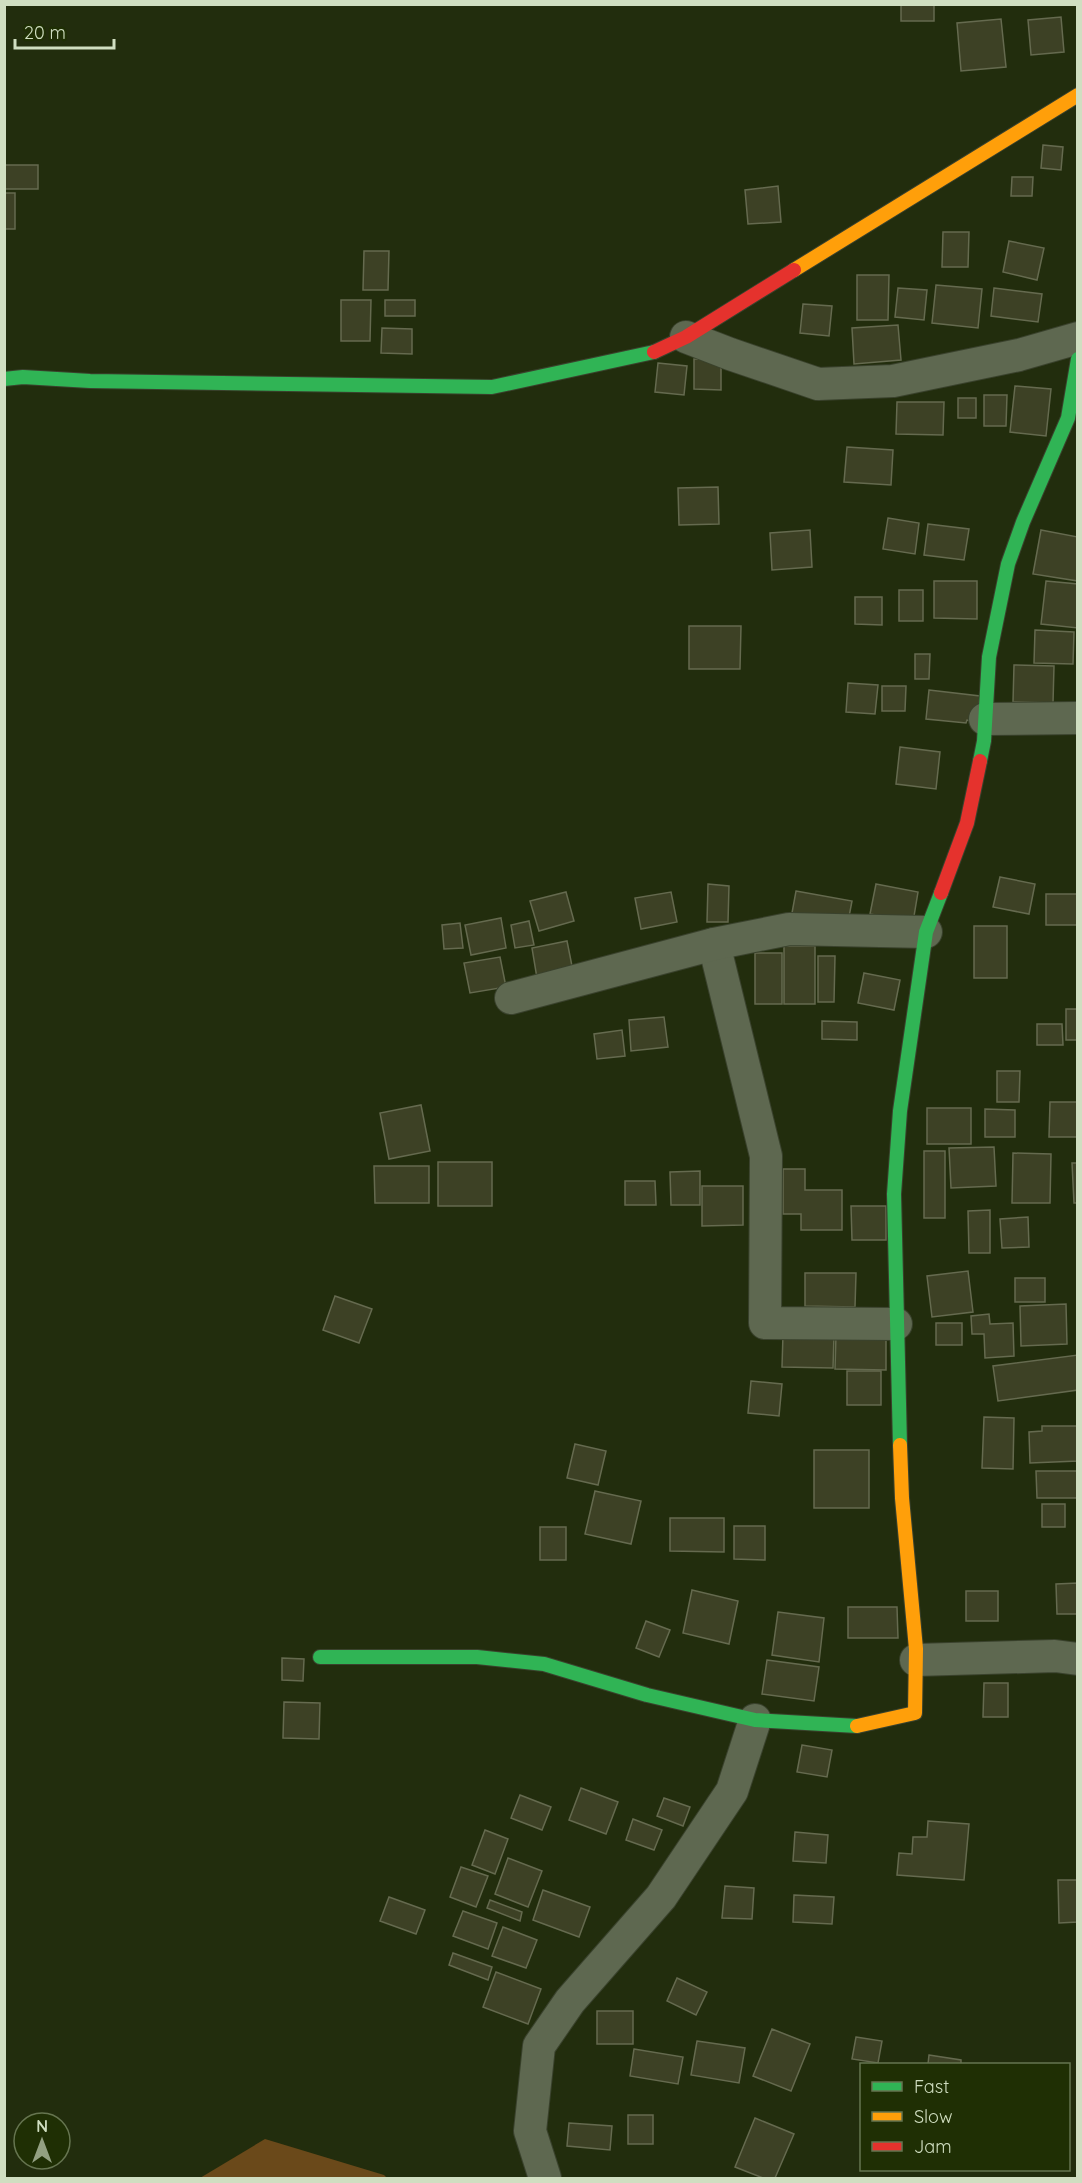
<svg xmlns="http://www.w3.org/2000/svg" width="1082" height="2183" font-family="Quicksand,sans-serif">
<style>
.green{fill:#6a491a}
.building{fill:#3d4125;stroke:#656a4f;stroke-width:1.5}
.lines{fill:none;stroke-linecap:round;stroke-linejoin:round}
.street-casing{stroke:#3a422d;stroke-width:34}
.fast-casing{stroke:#3a422d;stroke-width:16}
.slow-casing{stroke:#3a422d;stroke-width:16}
.jam-casing{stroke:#3a422d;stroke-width:16}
.street{stroke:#5e6850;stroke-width:32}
.fast{stroke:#30b455;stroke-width:14}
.slow{stroke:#ff9f0a;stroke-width:14}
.jam{stroke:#e5322d;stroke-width:14}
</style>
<rect width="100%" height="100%" fill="#222d0d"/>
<!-- green -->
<polygon class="green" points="265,2139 384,2175 387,2178 200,2178"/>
<!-- building -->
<g class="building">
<rect x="901" y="4" width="33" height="17"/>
<polygon points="1061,17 1064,52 1031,55 1028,20"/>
<polygon points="1001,19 1006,67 961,71 957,23"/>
<polygon points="1043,145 1063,147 1061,170 1041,168"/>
<rect x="4" y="165" width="34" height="24"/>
<polygon points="1012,177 1033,177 1032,196 1011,196"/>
<polygon points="778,186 781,222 748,224 745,190"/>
<rect x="4" y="193" width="11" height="36"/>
<polygon points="943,232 969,232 968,267 942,267"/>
<polygon points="1009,241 1044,248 1037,280 1003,272"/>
<polygon points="364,251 389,251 388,290 363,290"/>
<polygon points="857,275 889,275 888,320 857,320"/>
<polygon points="936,285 982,289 978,328 932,323"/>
<polygon points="898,288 927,290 924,320 895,317"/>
<polygon points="994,288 1042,294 1038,322 991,316"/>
<polygon points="341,300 371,300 370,341 341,341"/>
<rect x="385" y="300" width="30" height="16"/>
<polygon points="803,304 832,306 829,336 800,333"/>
<polygon points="898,325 901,360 854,364 852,328"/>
<polygon points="382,328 412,329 412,354 381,353"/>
<polygon points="694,359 721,359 721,390 694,389"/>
<polygon points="658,363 687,366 684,395 655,392"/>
<polygon points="1015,386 1051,389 1046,436 1010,432"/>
<polygon points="984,395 1007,395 1006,426 984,426"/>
<rect x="958" y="398" width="18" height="20"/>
<polygon points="897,402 944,402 943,435 896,434"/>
<polygon points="847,447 893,450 891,485 844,482"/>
<polygon points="718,487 719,524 679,525 678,488"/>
<polygon points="888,518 919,523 915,554 883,549"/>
<polygon points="928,524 969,529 964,560 924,555"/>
<polygon points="810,530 812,567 772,570 770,533"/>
<polygon points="1041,530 1078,537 1078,581 1033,574"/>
<polygon points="934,581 977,581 977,619 934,618"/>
<polygon points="1046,581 1078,584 1078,628 1041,624"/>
<rect x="899" y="590" width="24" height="31"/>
<polygon points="855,597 882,597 882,625 855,624"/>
<polygon points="689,626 741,626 740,669 689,669"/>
<polygon points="1035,630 1074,632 1073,664 1034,663"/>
<polygon points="915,654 930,654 929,679 915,679"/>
<polygon points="1014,665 1054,666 1053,703 1013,702"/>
<polygon points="848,683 878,685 875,714 846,712"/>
<polygon points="882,686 906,686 905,711 882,711"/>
<polygon points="929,690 980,696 977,722 967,720 966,723 926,719"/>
<polygon points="900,747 940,752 936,789 896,784"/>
<polygon points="1000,877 1035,884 1029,914 993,907"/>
<polygon points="708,884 729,886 728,922 707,922"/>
<polygon points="876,884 918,892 913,922 870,914"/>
<polygon points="796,891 852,901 848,922 792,913"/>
<polygon points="566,892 574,921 539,931 530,901"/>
<polygon points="671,892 677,922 641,929 635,898"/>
<rect x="1046" y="894" width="32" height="31"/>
<polygon points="501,918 506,948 471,955 465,925"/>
<polygon points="529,921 534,945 515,948 511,925"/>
<polygon points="460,923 463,948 444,949 442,925"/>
<rect x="974" y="926" width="33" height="52"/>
<polygon points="567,941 573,971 537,978 532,948"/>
<rect x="784" y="946" width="31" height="58"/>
<rect x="755" y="953" width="27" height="51"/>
<polygon points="818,956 835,956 834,1002 818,1002"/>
<polygon points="500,957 506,987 470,993 464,963"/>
<polygon points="864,973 900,980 894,1010 858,1003"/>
<rect x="1066" y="1009" width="12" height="31"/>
<polygon points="664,1017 668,1047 631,1051 629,1020"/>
<polygon points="822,1021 857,1022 857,1040 822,1039"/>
<polygon points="1037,1024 1062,1024 1063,1045 1037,1045"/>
<polygon points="622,1030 625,1056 597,1059 594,1034"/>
<polygon points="997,1071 1020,1071 1019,1102 997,1102"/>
<polygon points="1050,1102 1078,1102 1078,1137 1049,1137"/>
<polygon points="421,1105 430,1151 389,1159 380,1113"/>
<rect x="927" y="1108" width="44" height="36"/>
<polygon points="985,1109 1015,1110 1015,1137 985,1137"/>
<polygon points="994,1147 996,1186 951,1188 949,1148"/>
<rect x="924" y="1151" width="21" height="67"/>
<polygon points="1013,1153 1051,1154 1050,1203 1012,1203"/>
<rect x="438" y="1162" width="54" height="44"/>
<polygon points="1072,1163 1078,1163 1078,1203 1074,1203"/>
<polygon points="374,1166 429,1166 429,1203 375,1203"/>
<polygon points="783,1169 805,1169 805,1190 842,1190 842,1230 801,1230 801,1214 783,1214"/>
<polygon points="700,1171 700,1205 671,1205 670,1172"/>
<polygon points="625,1181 655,1181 656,1205 625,1205"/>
<polygon points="702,1186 743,1186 743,1225 702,1226"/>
<polygon points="851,1206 886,1206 886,1240 852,1240"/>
<polygon points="990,1210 990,1253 969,1253 968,1211"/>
<polygon points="1028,1217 1029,1247 1002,1248 1000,1219"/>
<polygon points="968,1271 973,1312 932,1317 927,1276"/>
<polygon points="805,1273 856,1273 855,1307 805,1306"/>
<rect x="1015" y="1278" width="30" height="24"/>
<polygon points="335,1296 372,1309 359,1343 323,1330"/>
<polygon points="1066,1304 1067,1344 1021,1346 1020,1306"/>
<polygon points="989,1314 990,1324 1013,1323 1014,1356 985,1358 984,1334 972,1334 971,1316"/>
<rect x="936" y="1323" width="26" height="22"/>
<polygon points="783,1334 834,1335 833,1368 782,1367"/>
<polygon points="836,1335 886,1336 886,1370 835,1369"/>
<polygon points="1078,1355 1078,1390 998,1401 993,1366"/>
<rect x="847" y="1371" width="34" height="34"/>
<polygon points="751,1381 782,1384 779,1416 748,1413"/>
<polygon points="984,1417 1014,1418 1013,1469 982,1468"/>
<polygon points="1042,1426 1078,1426 1078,1461 1030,1463 1029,1432 1042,1431"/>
<polygon points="575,1444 606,1451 598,1485 567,1478"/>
<rect x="814" y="1450" width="55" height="58"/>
<polygon points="1036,1471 1078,1471 1078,1498 1037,1498"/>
<polygon points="595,1491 641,1501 631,1544 585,1534"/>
<rect x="1042" y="1504" width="23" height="23"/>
<polygon points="670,1518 724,1518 724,1552 670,1551"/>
<polygon points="734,1526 765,1526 765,1560 734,1559"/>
<rect x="540" y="1527" width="26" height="33"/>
<polygon points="1078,1583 1078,1614 1057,1614 1056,1584"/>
<polygon points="692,1590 738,1601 729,1644 683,1633"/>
<rect x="966" y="1591" width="32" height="30"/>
<polygon points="848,1607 897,1607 898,1638 848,1638"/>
<polygon points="778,1612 824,1618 819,1662 772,1655"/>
<polygon points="646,1621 670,1630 659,1657 636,1648"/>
<polygon points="282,1658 304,1659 303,1681 282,1680"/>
<polygon points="767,1660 819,1667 814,1701 762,1694"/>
<polygon points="984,1683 1008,1683 1008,1717 983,1717"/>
<polygon points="284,1702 320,1703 319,1739 283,1738"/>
<polygon points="802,1745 832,1750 827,1777 797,1772"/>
<polygon points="581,1788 618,1802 606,1834 569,1820"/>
<polygon points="520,1795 551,1807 542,1830 511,1818"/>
<polygon points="664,1798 690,1807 683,1826 657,1816"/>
<polygon points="633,1819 662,1830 654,1850 626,1840"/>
<polygon points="928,1821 969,1824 964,1880 897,1875 899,1853 912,1854 913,1837 927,1837"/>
<polygon points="485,1830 508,1839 495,1874 472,1865"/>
<polygon points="795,1832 828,1835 826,1863 793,1861"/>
<polygon points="508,1858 542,1871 528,1907 495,1894"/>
<polygon points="461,1867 488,1876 476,1907 450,1897"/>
<polygon points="1058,1880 1078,1880 1078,1922 1059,1923"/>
<polygon points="725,1886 754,1888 752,1919 722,1918"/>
<polygon points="543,1890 590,1907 579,1937 533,1920"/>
<polygon points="794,1895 834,1897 832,1924 793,1922"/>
<polygon points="389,1897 425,1910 416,1934 380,1921"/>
<polygon points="490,1900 522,1912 520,1921 487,1908"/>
<polygon points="463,1911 497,1923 488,1949 453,1936"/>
<polygon points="503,1927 537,1940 526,1968 492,1956"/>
<polygon points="453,1953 492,1967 488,1980 449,1965"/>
<polygon points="496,1972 541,1989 528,2024 483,2007"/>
<polygon points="677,1978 707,1992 696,2015 667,2001"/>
<rect x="597" y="2011" width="36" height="33"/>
<polygon points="772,2029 810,2044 791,2091 753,2076"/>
<polygon points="856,2037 882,2041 878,2063 852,2059"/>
<polygon points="697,2041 745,2048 739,2083 691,2075"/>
<polygon points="634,2049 683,2057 678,2084 630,2076"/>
<polygon points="929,2055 961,2060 961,2064 928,2064"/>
<rect x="628" y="2115" width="25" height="29"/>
<polygon points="755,2118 794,2134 775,2178 763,2178 735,2167"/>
<polygon points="569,2123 612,2126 610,2150 567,2146"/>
</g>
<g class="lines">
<defs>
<g id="street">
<polyline points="686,337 730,354 818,384 893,381 1019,355 1078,338"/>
<polyline points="985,719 1078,718"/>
<polyline points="714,944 766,1156 765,1323 896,1324"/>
<polyline points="511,998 714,944 789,929 926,932"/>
<polyline points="916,1660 1055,1656 1078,1659"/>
<polyline points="545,2178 530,2131 539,2046 570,2001 661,1897 732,1791 755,1720"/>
</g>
<g id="fast">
<polyline points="4,379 23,377 90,381 492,387 654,352"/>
<polyline points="980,761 984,741 989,657 1008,564 1023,522 1068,418 1078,359"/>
<polyline points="900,1445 894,1194 900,1111 926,932 941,893"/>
<polyline points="320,1657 477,1657 544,1664 647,1695 755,1720 857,1726"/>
</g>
<g id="slow">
<polyline points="794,270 1078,95"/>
<polyline points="857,1726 915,1713 916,1649 902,1498 900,1445"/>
</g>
<g id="jam">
<polyline points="654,352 686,337 794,270"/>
<polyline points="941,893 967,823 980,761"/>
</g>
</defs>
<!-- street casing -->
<use href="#street" class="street-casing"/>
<!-- fast casing -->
<use href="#fast" class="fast-casing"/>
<!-- slow casing -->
<use href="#slow" class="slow-casing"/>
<!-- jam casing -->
<use href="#jam" class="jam-casing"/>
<!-- street -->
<use href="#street" class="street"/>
<!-- fast -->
<use href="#fast" class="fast"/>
<!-- slow -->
<use href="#slow" class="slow"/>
<!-- jam -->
<use href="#jam" class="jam"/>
</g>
<!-- border -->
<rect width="1082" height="2183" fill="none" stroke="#d0dec1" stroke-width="12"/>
<!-- legend -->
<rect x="860" y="2063" width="210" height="108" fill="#1f2f04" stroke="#667550" stroke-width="1.5"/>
<rect x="872" y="2082" width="30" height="9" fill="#30b455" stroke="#667550" stroke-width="1.5"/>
<text x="914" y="2093" font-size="18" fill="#d0dec1">Fast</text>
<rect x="872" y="2112" width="30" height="9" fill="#ff9f0a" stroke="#667550" stroke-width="1.5"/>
<text x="914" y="2123" font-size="18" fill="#d0dec1">Slow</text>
<rect x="872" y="2142" width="30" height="9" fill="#e5322d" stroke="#667550" stroke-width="1.5"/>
<text x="914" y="2153" font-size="18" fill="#d0dec1">Jam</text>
<!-- north arrow -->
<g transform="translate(42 2141)"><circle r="28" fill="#1f2f04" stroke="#667550" stroke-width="1.5"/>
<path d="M0-4.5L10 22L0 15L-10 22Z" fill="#93a082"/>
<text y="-9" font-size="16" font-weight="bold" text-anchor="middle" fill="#d0dec1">N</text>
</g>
<!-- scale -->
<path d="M15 39v9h99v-9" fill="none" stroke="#d0dec1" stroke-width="3"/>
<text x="24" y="39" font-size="18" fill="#d0dec1" stroke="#1f2f04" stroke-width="4.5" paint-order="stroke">20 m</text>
</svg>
